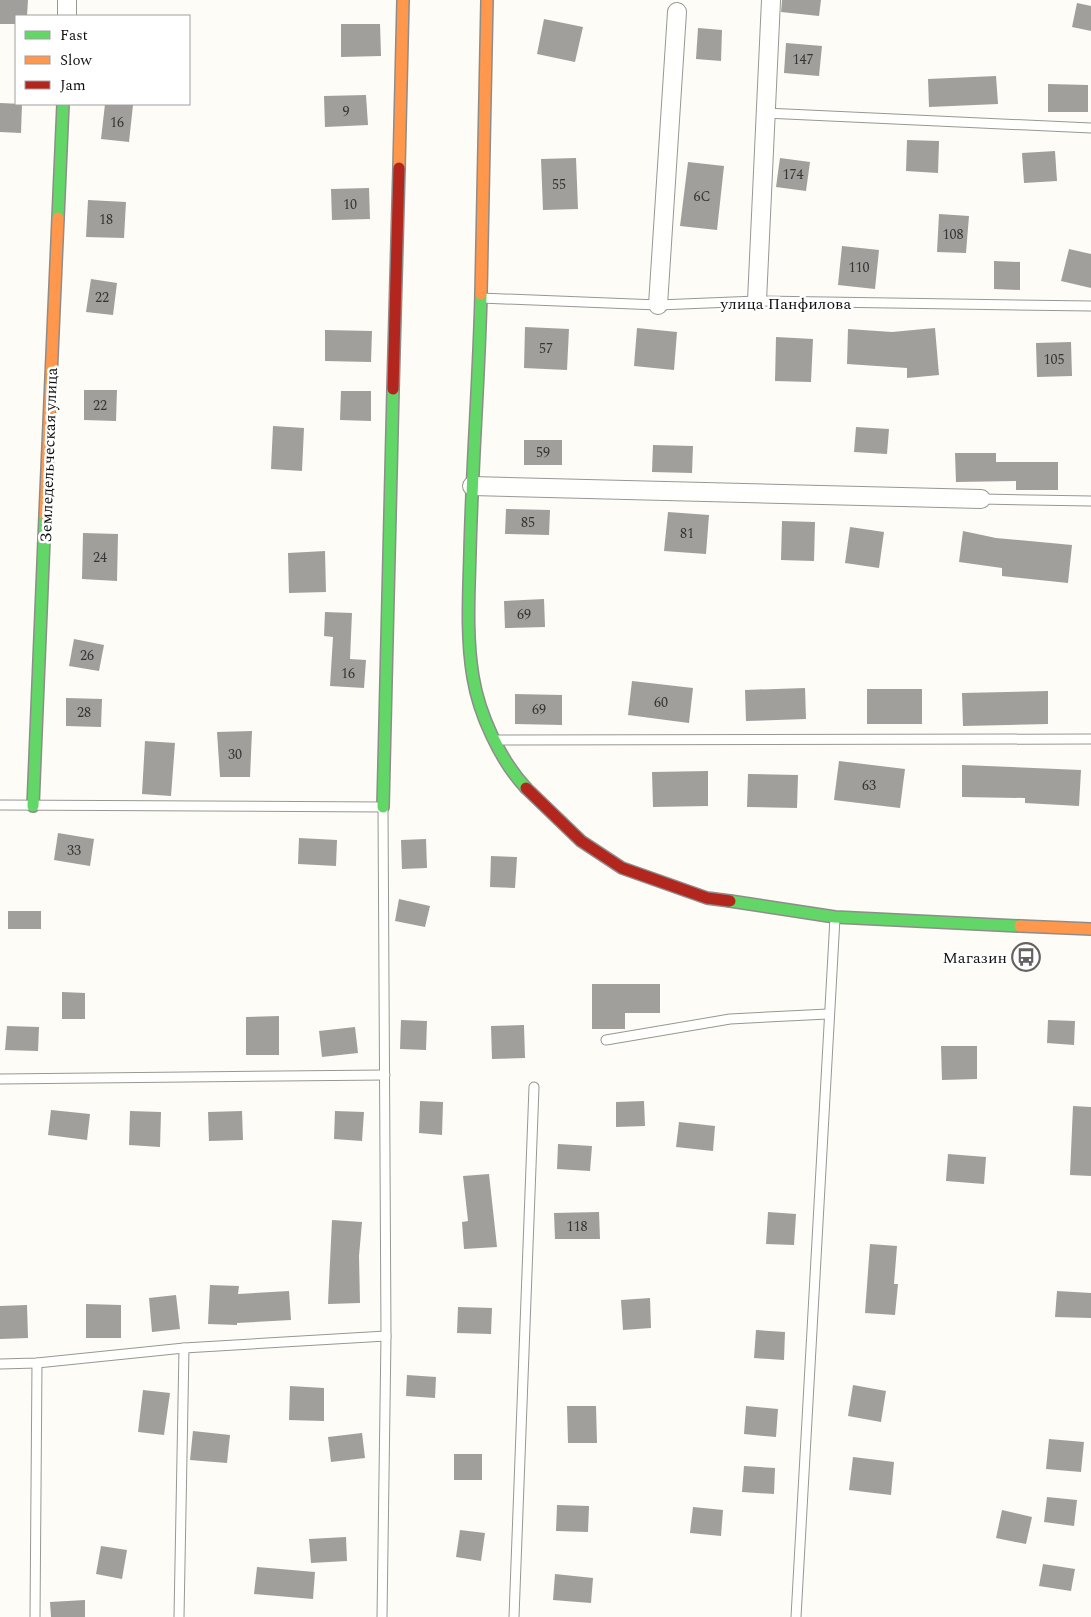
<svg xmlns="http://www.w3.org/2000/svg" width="1091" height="1617" font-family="Spectral,serif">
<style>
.building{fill:#a19f9c}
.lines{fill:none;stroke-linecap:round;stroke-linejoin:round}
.lane-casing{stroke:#979795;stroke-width:11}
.street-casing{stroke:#979795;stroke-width:20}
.fast-casing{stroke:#8e8d8b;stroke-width:14}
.slow-casing{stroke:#8e8d8b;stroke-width:14}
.jam-casing{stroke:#8e8d8b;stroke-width:14}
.lane{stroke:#fffffe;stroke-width:9}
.street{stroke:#fffffe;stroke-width:18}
.fast{stroke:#63d668;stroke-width:11}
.slow{stroke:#ff974d;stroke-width:11}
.jam{stroke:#b3261e;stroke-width:11}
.labels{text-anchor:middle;stroke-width:5;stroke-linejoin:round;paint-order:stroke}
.number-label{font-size:14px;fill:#353434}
.street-label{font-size:16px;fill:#111;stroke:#fff}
.poi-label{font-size:16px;fill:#111;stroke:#fff;text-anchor:end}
</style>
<rect width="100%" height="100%" fill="#fdfcf7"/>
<!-- building -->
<g class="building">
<polygon points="0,0 28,0 27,16 16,16 16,24 0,24"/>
<polygon points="782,0 821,0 819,16 781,12"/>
<polygon points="1077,3 1091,6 1091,31 1072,27"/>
<polygon points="544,19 583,27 575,62 537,54"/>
<polygon points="341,24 380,24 381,56 341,57"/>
<polygon points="698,28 722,30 721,61 696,59"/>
<polygon points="786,43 822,46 819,76 784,73"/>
<polygon points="996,76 998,104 929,107 928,79"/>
<polygon points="1048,84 1088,85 1088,112 1048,112"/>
<polygon points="366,95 368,125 325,127 324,96"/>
<polygon points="0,103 22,104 21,133 0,132"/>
<polygon points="105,104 133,105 129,142 101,139"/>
<polygon points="907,140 939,141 938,173 906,171"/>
<polygon points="1055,151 1057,181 1024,183 1022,153"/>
<polygon points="576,158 578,209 543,210 541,159"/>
<polygon points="780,158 810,162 806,191 776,187"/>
<polygon points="688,162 724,166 717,230 680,226"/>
<polygon points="369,188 370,219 332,220 331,189"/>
<polygon points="88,200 126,202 124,238 86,237"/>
<polygon points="939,214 969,216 966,253 937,252"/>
<polygon points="842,246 879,250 875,289 838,285"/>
<polygon points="1069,249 1091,254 1091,288 1061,281"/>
<polygon points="994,261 1020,262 1020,290 994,289"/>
<polygon points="91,279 117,283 113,315 86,312"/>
<polygon points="525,327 569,329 567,370 524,368"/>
<polygon points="637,328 677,332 674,370 634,366"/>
<polygon points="935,328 939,375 907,378 907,368 847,364 848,329 892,332"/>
<polygon points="325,330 372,331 371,362 325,361"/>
<polygon points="776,337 813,339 811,382 775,381"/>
<polygon points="1071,342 1072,376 1037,377 1036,343"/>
<polygon points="84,390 117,390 116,421 84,420"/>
<polygon points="341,391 371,391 371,421 340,420"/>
<polygon points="273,426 304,428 302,471 271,469"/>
<polygon points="856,427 889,429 887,454 854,452"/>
<rect x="524" y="440" width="38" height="25"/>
<polygon points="653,445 693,446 692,473 652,472"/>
<polygon points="955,453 996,453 996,462 1058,462 1058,490 1016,490 1016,481 956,482"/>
<polygon points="506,509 550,510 549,535 505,534"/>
<polygon points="668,512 709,515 706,554 664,551"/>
<polygon points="782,521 815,522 814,561 781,560"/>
<polygon points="850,527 884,532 879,568 845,563"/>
<polygon points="963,531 996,538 1072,545 1068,583 1002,576 1002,568 959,562"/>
<polygon points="83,533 118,534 117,581 82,579"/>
<polygon points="325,551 326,592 289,593 288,553"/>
<polygon points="544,599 545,627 505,628 504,601"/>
<polygon points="325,612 352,613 350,659 366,660 364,688 330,686 333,637 324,636"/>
<polygon points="74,639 104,645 99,671 69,666"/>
<polygon points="632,681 693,688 689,723 628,715"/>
<polygon points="805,688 806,719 746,721 745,690"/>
<rect x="867" y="689" width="55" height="35"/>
<polygon points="1048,691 1048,724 963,726 962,693"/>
<polygon points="515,694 562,695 562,725 515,724"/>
<polygon points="66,698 102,699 101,727 66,726"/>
<polygon points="252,731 250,777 220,777 217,732"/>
<polygon points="145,741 175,743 171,796 142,794"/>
<polygon points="839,761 905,769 900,808 834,800"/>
<polygon points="962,765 1081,770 1079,806 1025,803 1025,798 962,797"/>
<polygon points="708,771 708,806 653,807 652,772"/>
<polygon points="748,774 798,775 797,808 747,807"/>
<polygon points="58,833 94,839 90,866 54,860"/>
<polygon points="299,838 337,840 336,866 298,864"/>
<polygon points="426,839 427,868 402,869 401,840"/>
<polygon points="491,856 517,857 515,888 490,887"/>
<polygon points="399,899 430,906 425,927 395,921"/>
<rect x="8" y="911" width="33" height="18"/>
<polygon points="592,984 660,984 660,1013 625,1013 625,1029 592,1029"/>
<polygon points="62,992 85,993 85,1019 62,1019"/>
<polygon points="279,1016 279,1055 246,1055 246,1017"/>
<polygon points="401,1020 427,1021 426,1050 400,1049"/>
<polygon points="1048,1020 1075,1021 1074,1045 1047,1043"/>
<polygon points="524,1025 525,1058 492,1059 491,1026"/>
<polygon points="7,1026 39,1027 38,1051 5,1050"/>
<polygon points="355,1027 358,1053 322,1057 319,1031"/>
<polygon points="941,1046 977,1046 977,1079 942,1080"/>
<polygon points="420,1101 443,1102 442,1135 419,1133"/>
<polygon points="644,1101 645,1126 616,1127 616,1102"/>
<polygon points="1073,1106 1091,1107 1091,1176 1070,1175"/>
<polygon points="51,1110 90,1114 87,1140 48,1135"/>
<polygon points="130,1111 161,1112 160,1147 129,1145"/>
<polygon points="242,1111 243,1140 209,1141 208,1112"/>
<polygon points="335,1111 364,1112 362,1141 334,1139"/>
<polygon points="679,1122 715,1126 713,1151 676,1147"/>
<polygon points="558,1144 592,1146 590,1171 557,1169"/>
<polygon points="948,1154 986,1157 984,1184 946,1181"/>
<polygon points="489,1174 497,1247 464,1249 462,1222 468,1221 463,1176"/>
<polygon points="599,1212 600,1239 555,1239 554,1213"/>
<polygon points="768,1212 796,1214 794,1245 766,1244"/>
<polygon points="332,1220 362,1222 359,1256 360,1303 328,1304"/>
<polygon points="870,1244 897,1246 894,1284 898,1284 895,1315 865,1313"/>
<polygon points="210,1285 239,1286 238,1294 289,1291 291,1320 237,1323 237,1325 208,1324"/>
<polygon points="1057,1291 1091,1293 1091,1318 1055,1317"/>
<polygon points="176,1295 180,1329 152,1332 149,1298"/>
<polygon points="650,1298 651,1328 623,1330 621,1300"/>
<polygon points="86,1304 121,1305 121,1338 86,1338"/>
<polygon points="27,1305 28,1338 0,1339 0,1306"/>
<polygon points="458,1307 492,1308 491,1334 457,1333"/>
<polygon points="756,1330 785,1332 784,1360 754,1358"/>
<polygon points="407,1375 436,1377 435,1398 406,1396"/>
<polygon points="853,1385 886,1391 881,1422 848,1416"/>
<polygon points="290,1386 324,1388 324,1421 289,1420"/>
<polygon points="143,1390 170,1393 164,1435 138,1432"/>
<polygon points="567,1406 596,1406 597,1443 568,1443"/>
<polygon points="746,1406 778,1409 776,1437 744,1434"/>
<polygon points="193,1431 230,1435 227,1463 190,1460"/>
<polygon points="362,1433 365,1458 331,1462 328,1437"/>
<polygon points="1049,1439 1084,1442 1081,1472 1046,1469"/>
<rect x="454" y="1454" width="28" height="26"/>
<polygon points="853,1457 894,1462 891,1495 849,1490"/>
<polygon points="744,1466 775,1468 774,1494 742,1492"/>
<polygon points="1047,1497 1077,1500 1074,1526 1044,1522"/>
<polygon points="557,1505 589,1506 588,1532 556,1531"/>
<polygon points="693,1507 723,1510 721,1536 690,1533"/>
<polygon points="1002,1510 1032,1517 1026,1544 996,1538"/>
<polygon points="460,1530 485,1533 481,1561 456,1557"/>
<polygon points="346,1537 347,1561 311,1563 309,1539"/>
<polygon points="101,1546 127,1550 122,1579 96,1574"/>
<polygon points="1043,1564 1075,1569 1071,1591 1039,1586"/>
<polygon points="257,1567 315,1572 313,1599 254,1594"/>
<polygon points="555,1574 593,1578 591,1603 553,1600"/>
<polygon points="85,1600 85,1617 51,1617 50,1602"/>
</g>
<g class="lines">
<defs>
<g id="lane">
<polyline points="765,113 1091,128"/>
<polyline points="481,298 658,305 757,301 1091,306"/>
<polyline points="981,499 1091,501"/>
<polyline points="496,740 1091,739"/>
<polyline points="0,805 383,807 386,1336 382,1617"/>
<polyline points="606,1040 730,1019 828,1014"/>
<polyline points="0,1079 385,1075"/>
<polyline points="0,1364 37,1363 184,1348 386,1336"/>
<polyline points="35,1617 37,1363"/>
<polyline points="179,1617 184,1348"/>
<polyline points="514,1617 534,1087"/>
<polyline points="796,1617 835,918"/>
</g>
<g id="street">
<polyline points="67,16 67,0"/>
<polyline points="757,301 771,0"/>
<polyline points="658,305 677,12"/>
<polyline points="472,486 981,499"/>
</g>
<g id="fast">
<polyline points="58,218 63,104"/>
<path d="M481,294c-2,86 -9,172 -11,258 -1,40 -4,84 3,125 6,37 27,83 53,111"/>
<polyline points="33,806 45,515"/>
<polyline points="383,807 393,389"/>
<polyline points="730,901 835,917 1020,926"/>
</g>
<g id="slow">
<polyline points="399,168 403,0"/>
<polyline points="481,294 487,0"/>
<polyline points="45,515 58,218"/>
<polyline points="1020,926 1091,929"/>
</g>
<g id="jam">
<polyline points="393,389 399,168"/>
<polyline points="526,788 581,841 622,868 707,898 730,901"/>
</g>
</defs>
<!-- lane casing -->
<use href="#lane" class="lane-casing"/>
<!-- street casing -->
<use href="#street" class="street-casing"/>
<!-- fast casing -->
<use href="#fast" class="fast-casing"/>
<!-- slow casing -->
<use href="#slow" class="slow-casing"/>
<!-- jam casing -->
<use href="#jam" class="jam-casing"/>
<!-- lane -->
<use href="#lane" class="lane"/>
<!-- street -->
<use href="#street" class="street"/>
<!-- fast -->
<use href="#fast" class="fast"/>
<!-- slow -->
<use href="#slow" class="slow"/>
<!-- jam -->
<use href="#jam" class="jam"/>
</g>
<!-- icons -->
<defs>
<symbol id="bus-ring" viewBox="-11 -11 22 22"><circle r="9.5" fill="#fff" stroke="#646362" stroke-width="1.5"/><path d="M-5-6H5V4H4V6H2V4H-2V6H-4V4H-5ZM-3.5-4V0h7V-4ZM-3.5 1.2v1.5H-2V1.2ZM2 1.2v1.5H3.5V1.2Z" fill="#646362"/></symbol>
</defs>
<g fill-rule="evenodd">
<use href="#bus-ring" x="1010" y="941" width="32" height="32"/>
</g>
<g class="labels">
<!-- number labels -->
<g class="number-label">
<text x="803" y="64">147</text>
<text x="346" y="116">9</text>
<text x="117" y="127">16</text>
<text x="793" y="179">174</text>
<text x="559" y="189">55</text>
<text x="702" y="201">6С</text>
<text x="350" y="209">10</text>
<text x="106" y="224">18</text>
<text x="953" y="239">108</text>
<text x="859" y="272">110</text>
<text x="102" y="302">22</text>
<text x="546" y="353">57</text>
<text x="1054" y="364">105</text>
<text x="100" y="410">22</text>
<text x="543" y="457">59</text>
<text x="528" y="527">85</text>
<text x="687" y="538">81</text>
<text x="100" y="562">24</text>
<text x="524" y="619">69</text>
<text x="87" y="660">26</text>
<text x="348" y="678">16</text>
<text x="661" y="707">60</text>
<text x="539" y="714">69</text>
<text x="84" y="717">28</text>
<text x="235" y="759">30</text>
<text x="869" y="790">63</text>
<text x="74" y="855">33</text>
<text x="577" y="1231">118</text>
</g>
<!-- street labels -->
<g class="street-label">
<text x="786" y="309">улица Панфилова</text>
<text transform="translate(48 455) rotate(-88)" y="6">Земледельческая улица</text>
</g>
<!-- poi labels -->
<g class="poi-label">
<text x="1007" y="963">Магазин</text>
</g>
</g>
<!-- legend -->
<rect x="15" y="15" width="175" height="90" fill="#ffffff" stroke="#a0a0a0"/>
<rect x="25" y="31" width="25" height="8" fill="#63d668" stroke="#a0a0a0"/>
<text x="60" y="40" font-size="15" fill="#111111">Fast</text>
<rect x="25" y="56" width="25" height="8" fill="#ff974d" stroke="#a0a0a0"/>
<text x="60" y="65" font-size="15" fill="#111111">Slow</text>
<rect x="25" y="81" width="25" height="8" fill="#b3261e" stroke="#a0a0a0"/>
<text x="60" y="90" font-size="15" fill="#111111">Jam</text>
</svg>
